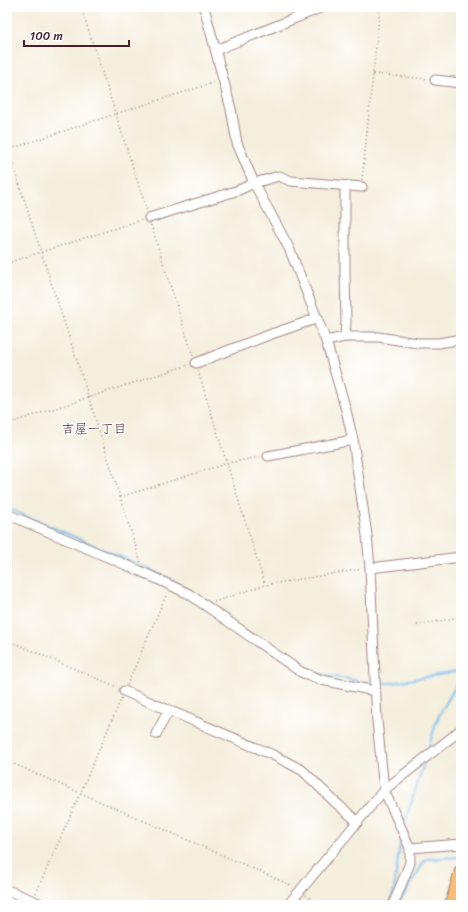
<svg xmlns="http://www.w3.org/2000/svg" width="468" height="912" font-family="Sriracha,'Klee One',sans-serif">
<style>
.lines{fill:none;stroke-linecap:round;stroke-linejoin:round}
.stream{stroke:#78bef0;stroke-width:2}
.minor-casing{stroke:#9f8684;stroke-width:11}
.major-casing{stroke:#9f8684;stroke-width:14}
.path{stroke:#9f8684;stroke-width:1.5;stroke-dasharray:1 3;stroke-linecap:butt}
.minor{stroke:#fff;stroke-width:9}
.major{stroke:#febb71;stroke-width:12}
.labels{text-anchor:middle;stroke-width:3;stroke-linejoin:round;paint-order:stroke}
.neighbourhood-label{font-size:13px;fill:#4a1f2b;stroke:#fff}
</style>
<rect width="100%" height="100%" fill="#fff"/>
<filter id="ink" filterUnits="userSpaceOnUse"><feTurbulence type="fractalNoise" baseFrequency=".025" numOctaves="2"/><feDisplacementMap in="SourceGraphic" scale="8" xChannelSelector="R" yChannelSelector="G"/><feConvolveMatrix kernelMatrix="1 2 1 2 8 2 1 2 1" color-interpolation-filters="sRGB"/></filter>
<filter id="wash" filterUnits="userSpaceOnUse"><feTurbulence type="fractalNoise" baseFrequency=".012" numOctaves="4" result="noise"/><feDisplacementMap in="SourceGraphic" scale="16" xChannelSelector="R" yChannelSelector="G"/><feGaussianBlur stdDeviation="0.9" result="paint"/><feColorMatrix in="noise" values="0 0 0 0 0 0 0 0 0 0 0 0 0 0 0 0 0 1.4 0 .05"/><feComposite in="paint" operator="in"/></filter>
<g filter="url(#wash)">
<rect width="100%" height="100%" fill="#f4eedc"/>
<g class="lines">
<!-- stream -->
<g class="stream">
<polyline points="7,508 149,569 190,590"/>
<polyline points="202,598 218,609"/>
<polyline points="311,671 329,676 372,683"/>
<polyline points="378,683 391,683 461,671"/>
<polyline points="428,751 436,722 441,712 461,677"/>
<polyline points="404,825 424,763"/>
<polyline points="392,896 394,891 398,857 401,838"/>
<polyline points="398,905 425,860 427,859 458,857"/>
</g>
</g>
</g>
<g filter="url(#ink)">
<g class="lines">
<defs>
<g id="minor">
<polyline points="204,7 231,109 237,143 254,183 289,248 326,341 346,410 353,440 367,535 370,568 377,721 384,790 410,848 461,844"/>
<polyline points="216,50 323,7"/>
<polyline points="435,80 461,83"/>
<polyline points="149,218 239,190 254,183 279,176 291,181 362,187"/>
<polyline points="345,337 346,322 345,271 345,186"/>
<polyline points="326,341 345,337 378,337 418,343 439,343 461,339"/>
<polyline points="196,363 266,336 318,318"/>
<polyline points="268,456 353,440"/>
<polyline points="7,514 140,571 189,594 301,672 322,680 375,691"/>
<polyline points="370,568 461,557"/>
<polyline points="124,691 273,755 302,770 335,802 358,822"/>
<polyline points="156,734 169,710"/>
<polyline points="7,890 44,905"/>
<polyline points="288,905 384,790 452,737 461,729"/>
<polyline points="393,905 410,863 410,848"/>
</g>
<polyline id="major" points="451,905 461,871"/>
</defs>
<!-- minor casing -->
<use href="#minor" class="minor-casing"/>
<!-- major casing -->
<use href="#major" class="major-casing"/>
<!-- path -->
<g class="path">
<polyline points="81,7 147,211"/>
<polyline points="7,11 20,7"/>
<polyline points="373,74 427,79"/>
<polyline points="7,146 41,252 79,367 141,563"/>
<polyline points="7,150 115,114 216,82"/>
<polyline points="362,180 380,7"/>
<polyline points="151,225 193,356"/>
<polyline points="7,263 141,220"/>
<polyline points="198,371 265,585"/>
<polyline points="7,424 188,365"/>
<polyline points="120,497 228,463 260,457"/>
<polyline points="7,529 9,523"/>
<polyline points="214,602 265,585 362,569"/>
<polyline points="417,625 461,617"/>
<polyline points="7,640 117,687"/>
<polyline points="127,685 167,593"/>
<polyline points="7,761 293,886"/>
<polyline points="36,893 80,794 122,697"/>
<polyline points="306,895 318,905"/>
</g>
<!-- minor -->
<use href="#minor" class="minor"/>
<!-- major -->
<use href="#major" class="major"/>
</g>
</g>
<g class="labels">
<!-- neighbourhood labels -->
<g class="neighbourhood-label">
<text x="94" y="433">吉屋一丁目</text>
</g>
</g>
<!-- margin -->
<rect width="468" height="912" fill="none" stroke="#fff" stroke-width="24"/>
<!-- scale -->
<path d="M24 40v6h105v-6" fill="none" stroke="#4a1f2b" stroke-width="2"/>
<text x="30" y="40" font-size="12" fill="#4a1f2b" stroke="#ffffff" stroke-width="3" paint-order="stroke">100 m</text>
</svg>
